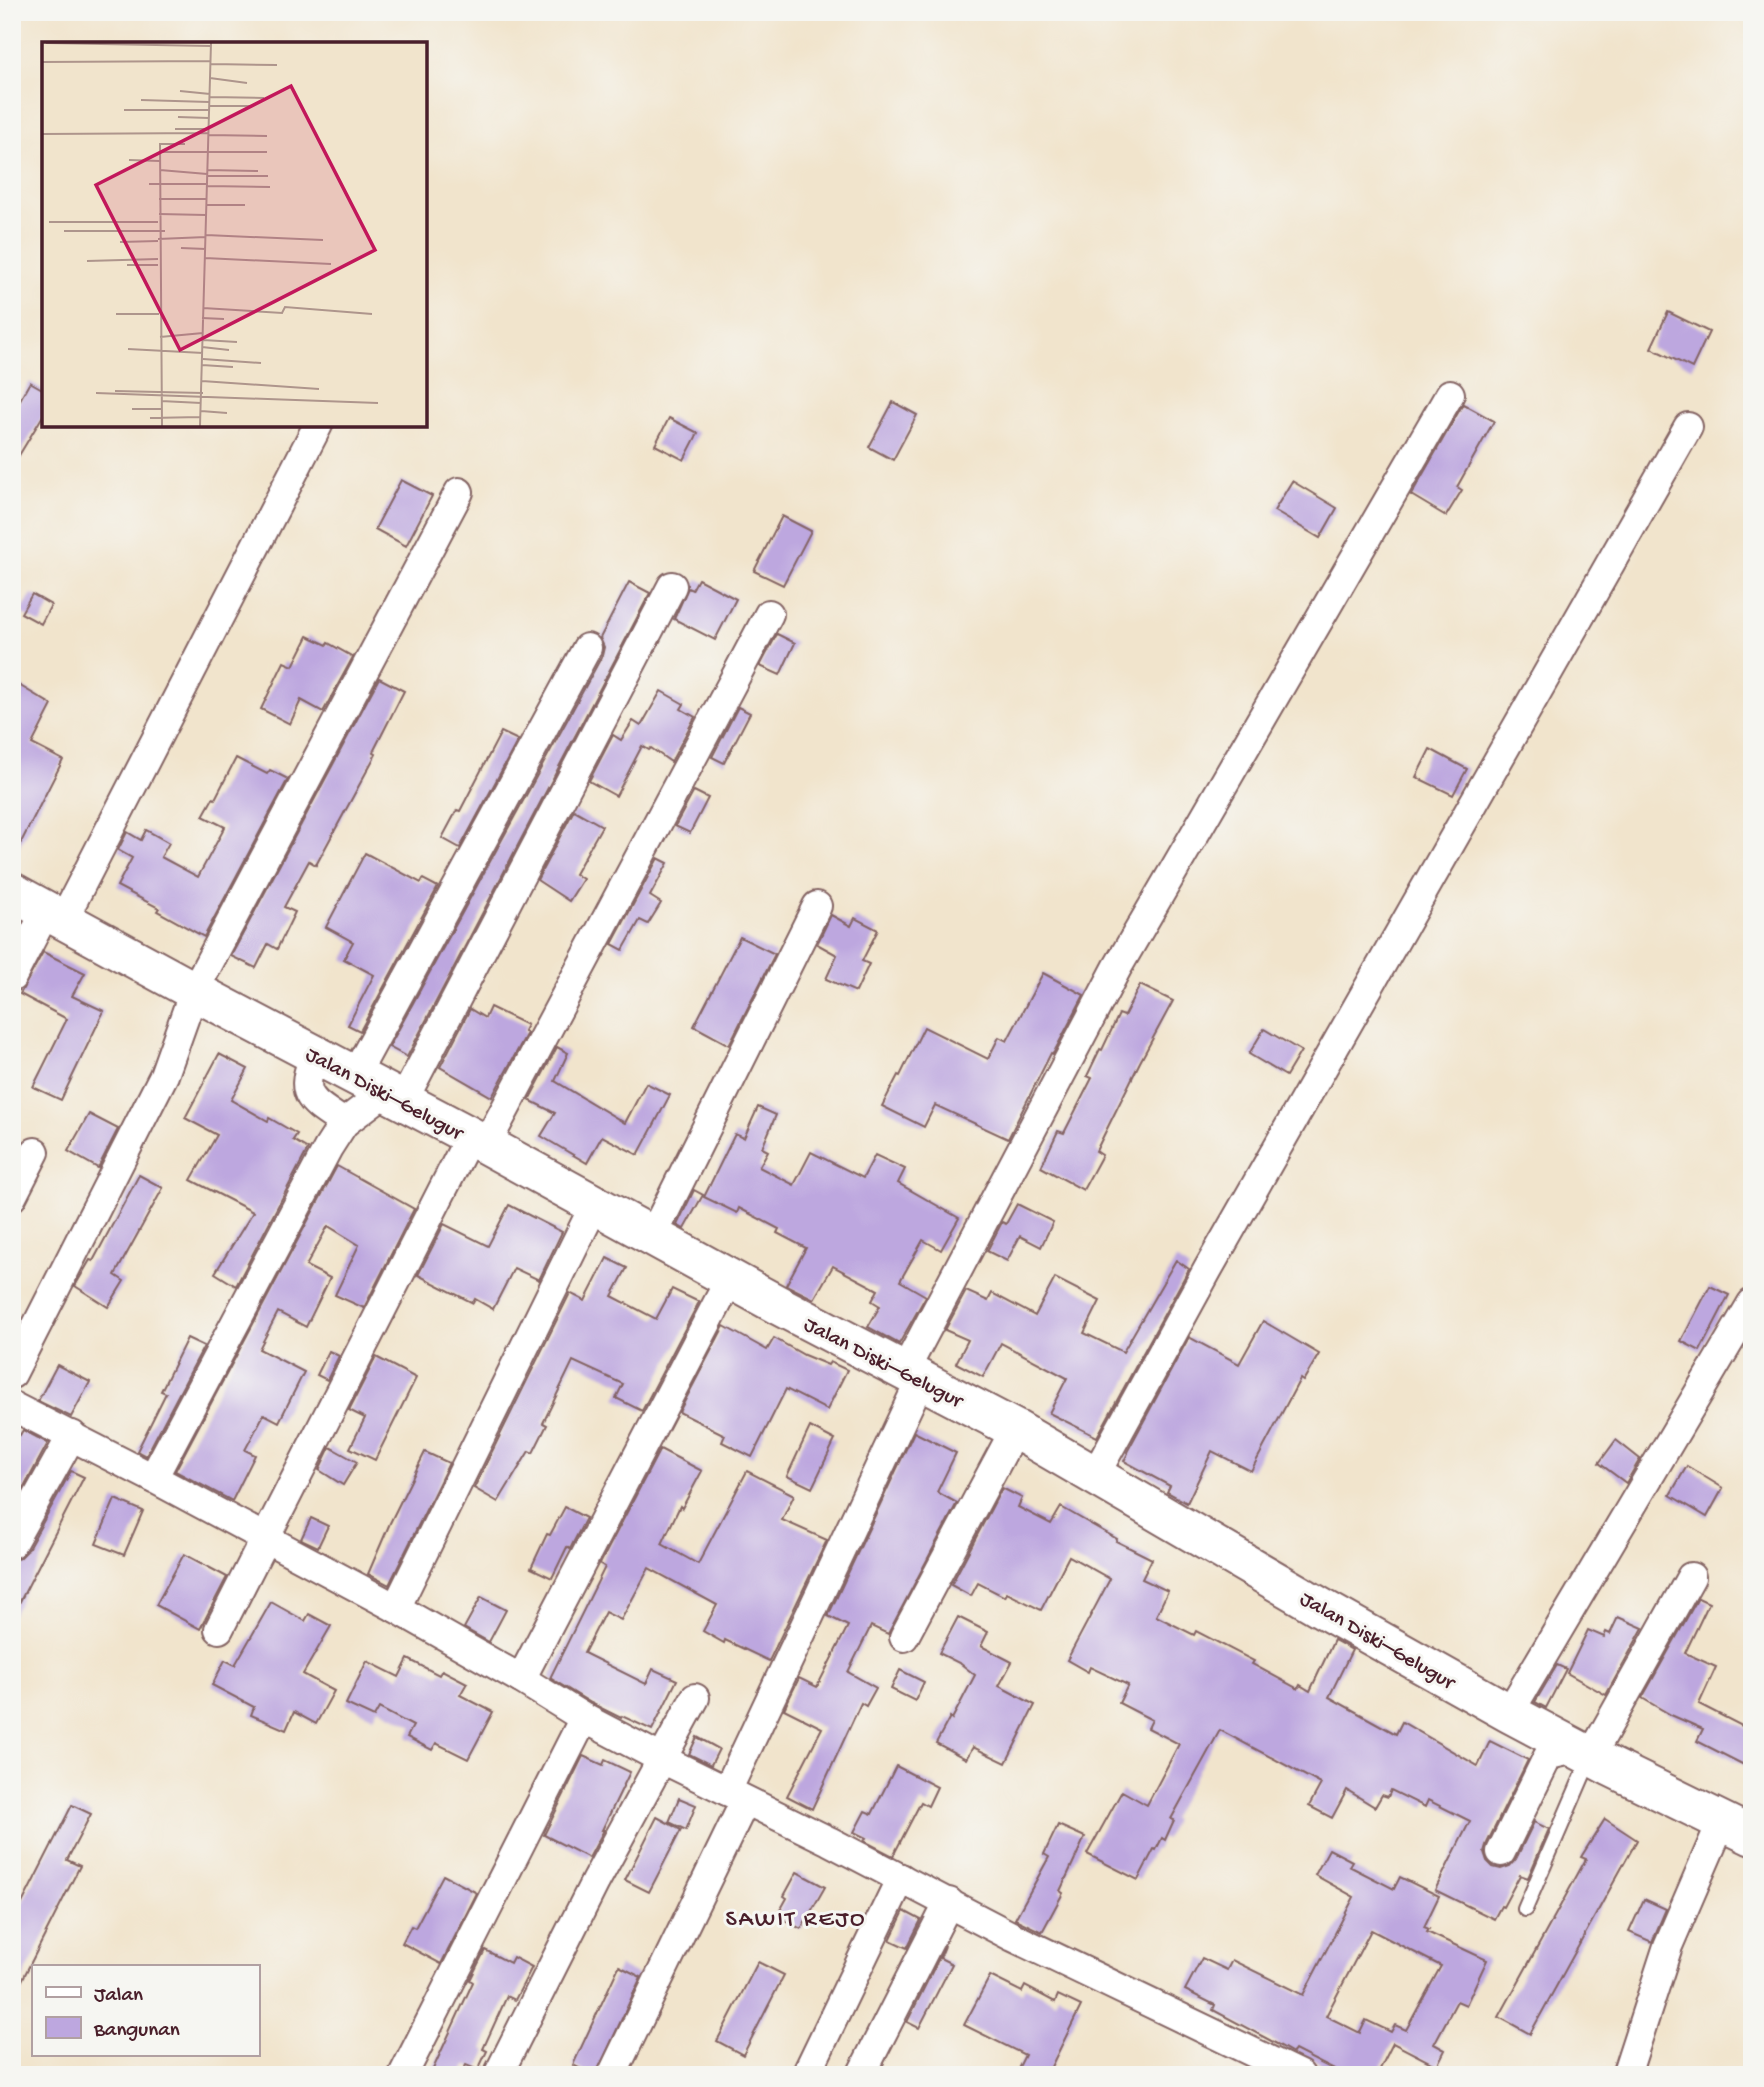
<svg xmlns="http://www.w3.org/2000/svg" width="1764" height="2087" font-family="'Gochi Hand',sans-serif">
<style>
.building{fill:#bda7df;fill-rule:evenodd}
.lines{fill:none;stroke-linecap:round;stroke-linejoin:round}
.lane-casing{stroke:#846463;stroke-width:18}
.street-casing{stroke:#846463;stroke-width:32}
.secondary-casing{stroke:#846463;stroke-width:42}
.lane{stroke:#fff;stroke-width:14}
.street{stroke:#fff;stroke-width:28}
.secondary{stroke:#fff;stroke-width:38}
.labels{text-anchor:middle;stroke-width:6;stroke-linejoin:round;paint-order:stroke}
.street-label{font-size:21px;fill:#4a1f2b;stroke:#f6f6f2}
.quarter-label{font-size:24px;letter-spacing:2px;fill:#4a1f2b;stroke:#f6f6f2}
.inset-road{fill:none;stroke:#ae958c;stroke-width:2}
.view{fill:#c2185b;fill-opacity:0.15;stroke:#c2185b;stroke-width:3.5}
.inset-edge{fill:none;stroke:#4a1f2b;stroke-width:3.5}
</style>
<rect width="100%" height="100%" fill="#f6f6f2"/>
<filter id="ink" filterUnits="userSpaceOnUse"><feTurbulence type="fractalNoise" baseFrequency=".0143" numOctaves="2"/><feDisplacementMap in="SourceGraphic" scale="14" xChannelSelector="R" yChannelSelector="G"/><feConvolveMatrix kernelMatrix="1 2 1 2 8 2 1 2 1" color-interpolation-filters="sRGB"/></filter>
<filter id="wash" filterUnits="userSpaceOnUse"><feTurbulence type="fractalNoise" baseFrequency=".00686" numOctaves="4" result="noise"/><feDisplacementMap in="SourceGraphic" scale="28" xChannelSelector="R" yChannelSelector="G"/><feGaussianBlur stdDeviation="1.57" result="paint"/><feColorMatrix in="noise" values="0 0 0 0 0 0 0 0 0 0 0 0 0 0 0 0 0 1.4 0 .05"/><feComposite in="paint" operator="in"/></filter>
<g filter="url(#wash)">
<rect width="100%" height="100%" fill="#f1e4cc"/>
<g id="blocks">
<!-- building -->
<g class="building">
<polygon points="1668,312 1709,332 1692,368 1651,348"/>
<polygon points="30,382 44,390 44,414 12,467 12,414"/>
<polygon points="893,402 917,415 893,460 869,447"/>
<polygon points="1463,404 1494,421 1457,487 1462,490 1446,516 1411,495"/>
<polygon points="669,418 698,433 684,460 655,445"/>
<polygon points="401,480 432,496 406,546 375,529"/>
<polygon points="1292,481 1337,508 1320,538 1274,511"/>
<polygon points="782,516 811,531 783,585 754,571"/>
<polygon points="698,579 736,599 715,640 674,619 688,588 692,590"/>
<polygon points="629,582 650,593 407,1057 389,1047 602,656 604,647 600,638"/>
<polygon points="32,594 51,605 41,624 21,613"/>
<polygon points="777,634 795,643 780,675 760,666"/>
<polygon points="308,636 327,645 328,643 353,657 323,712 301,700 290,724 261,709 284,662 293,666"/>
<polygon points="379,678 404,691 373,752 376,754 316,865 309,861 284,907 295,912 277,949 268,944 256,968 231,956"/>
<polygon points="12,681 52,705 32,744 63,760 12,860"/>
<polygon points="661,691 684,704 681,709 695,717 671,762 651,748 649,750 642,746 616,796 589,781 613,735 621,740 633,721 641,726"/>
<polygon points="738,707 750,713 724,763 712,757"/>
<polygon points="501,732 518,740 460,848 442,838 457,810 460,811"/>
<polygon points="1430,749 1467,769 1453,795 1416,777"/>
<polygon points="236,758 267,774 270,770 288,779 204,937 157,911 159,908 117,886 132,858 118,850 127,832 141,840 146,830 169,843 161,857 198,877 225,827 203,816 213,798 215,799"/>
<polygon points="694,791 708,798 690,833 675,826"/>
<polygon points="574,810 602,826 575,874 583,879 569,901 537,880"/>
<polygon points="365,853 421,883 423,879 438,887 360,1031 348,1025 374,975 344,959 353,942 326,927"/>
<polygon points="658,858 668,863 650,896 661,903 648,924 640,920 623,950 612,944"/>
<polygon points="831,915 851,926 855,918 878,930 862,961 869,964 856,992 826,979 837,955 817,944"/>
<polygon points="740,937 775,954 729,1045 694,1026"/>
<polygon points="43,952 85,973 72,996 104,1011 61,1100 33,1087 67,1019 20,994"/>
<polygon points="1043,973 1084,995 1053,1054 1051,1053 1008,1139 935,1105 924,1127 882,1106 898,1075 900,1076 924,1027 988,1059 999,1037 1007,1041"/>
<polygon points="1140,985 1173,1001 1140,1062 1096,1151 1102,1155 1083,1190 1041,1167 1058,1131 1064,1133 1092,1078 1087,1076 1100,1049 1102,1050 1119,1014 1124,1016"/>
<polygon points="490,1007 527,1025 524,1031 527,1033 492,1097 440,1067 470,1009 485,1018"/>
<polygon points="1264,1029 1301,1051 1286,1076 1249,1054"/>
<polygon points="557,1047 568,1053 555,1081 625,1123 646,1083 670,1095 638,1155 602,1136 587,1163 541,1136 555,1113 529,1100"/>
<polygon points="219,1054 248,1069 231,1100 268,1121 269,1118 297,1134 293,1140 308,1149 236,1286 215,1273 253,1212 191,1180 217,1135 185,1118"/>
<polygon points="758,1107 776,1115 762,1148 768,1151 759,1167 794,1185 811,1152 863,1178 875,1155 905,1169 898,1183 959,1218 941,1250 923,1240 900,1281 926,1296 899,1344 868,1327 880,1306 872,1301 878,1290 833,1266 814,1299 786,1285 806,1248 777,1233 779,1229 739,1208 737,1213 704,1197 735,1134 744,1138"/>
<polygon points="89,1114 118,1129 98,1168 68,1151"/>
<polygon points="337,1166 414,1209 364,1308 335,1295 359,1245 328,1226 306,1266 330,1278 306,1327 278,1312 259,1349 304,1372 279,1422 264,1414 245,1450 255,1455 232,1501 175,1471"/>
<polygon points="139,1175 163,1188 115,1275 124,1281 108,1307 75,1286 90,1260 93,1261"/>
<polygon points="694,1190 703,1195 684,1229 677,1225"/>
<polygon points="1017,1204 1053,1222 1041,1247 1020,1236 1007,1261 987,1251 1002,1222 1006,1224"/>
<polygon points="509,1205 562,1232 539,1280 514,1268 493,1309 475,1299 473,1303 418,1275 444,1224 488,1246"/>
<polygon points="607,1258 627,1268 612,1296 656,1319 672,1289 699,1302 642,1411 616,1398 623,1384 573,1361 543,1423 547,1425 533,1453 529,1451 498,1502 474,1488 570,1293 585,1301"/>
<polygon points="1176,1260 1189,1269 1097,1437 1049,1413 1067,1378 1001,1343 983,1377 956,1363 968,1340 945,1330 966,1291 988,1301 992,1293 1035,1316 1055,1278 1100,1301 1084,1333 1123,1352"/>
<polygon points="1710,1286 1729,1295 1700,1351 1681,1341"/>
<polygon points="1263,1321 1319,1354 1303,1381 1300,1379 1251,1471 1212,1451 1187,1503 1167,1492 1170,1486 1124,1461 1128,1453 1127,1452 1189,1337 1239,1364"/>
<polygon points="724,1326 767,1350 774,1338 804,1355 828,1365 830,1362 847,1370 827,1410 786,1389 752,1457 722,1442 725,1435 679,1412"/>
<polygon points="187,1338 204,1346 146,1456 137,1451 166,1393 161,1391"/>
<polygon points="329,1351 339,1356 327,1380 317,1375"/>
<polygon points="376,1357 416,1378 375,1460 350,1448 365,1418 349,1410"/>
<polygon points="57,1365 90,1382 71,1417 38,1401"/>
<polygon points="810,1427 835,1440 812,1488 787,1476"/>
<polygon points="12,1430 20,1435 23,1430 48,1443 21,1493 12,1489"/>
<polygon points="914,1432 956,1453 937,1492 957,1503 888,1634 871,1626 848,1672 876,1688 866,1706 861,1703 812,1809 787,1796 822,1728 784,1709 799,1678 817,1687 848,1626 828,1616"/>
<polygon points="1616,1440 1640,1459 1626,1483 1599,1463"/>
<polygon points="330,1447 357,1462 343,1485 319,1470"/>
<polygon points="660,1449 702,1471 682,1508 680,1506 662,1544 698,1564 747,1471 794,1495 782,1520 827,1540 769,1661 725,1640 724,1643 703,1631 717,1605 649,1568 621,1620 605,1612 584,1653 646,1684 653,1669 677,1680 652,1730 622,1716 621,1718 591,1703 550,1678 605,1567 600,1564"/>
<polygon points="425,1452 449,1463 389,1585 368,1574 390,1523"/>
<polygon points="1687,1466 1723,1488 1707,1517 1670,1495"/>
<polygon points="71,1471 84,1477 12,1617 12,1560 20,1558 27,1551"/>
<polygon points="1002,1488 1022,1498 1018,1507 1051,1524 1061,1507 1117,1539 1116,1541 1152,1559 1142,1579 1168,1591 1156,1616 1194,1635 1196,1631 1254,1661 1252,1664 1298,1689 1300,1685 1310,1691 1334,1640 1352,1650 1329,1697 1396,1734 1402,1722 1478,1766 1490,1741 1528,1760 1486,1845 1484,1852 1487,1861 1493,1867 1501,1869 1510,1866 1516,1859 1534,1822 1549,1829 1528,1878 1520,1875 1503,1907 1501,1906 1494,1919 1435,1890 1470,1821 1428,1800 1425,1807 1391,1790 1388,1797 1382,1795 1375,1807 1347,1790 1332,1818 1309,1806 1321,1784 1220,1730 1171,1819 1174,1820 1165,1840 1162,1838 1156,1850 1154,1849 1138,1880 1087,1854 1122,1791 1147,1805 1179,1744 1148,1728 1152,1720 1119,1703 1128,1685 1090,1667 1088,1672 1067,1660 1110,1579 1069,1556 1041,1610 1007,1593 1005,1597 978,1583 971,1596 951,1585"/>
<polygon points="115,1499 143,1511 124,1555 96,1544"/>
<polygon points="565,1507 586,1518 570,1549 567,1547 552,1578 531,1568 547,1534 550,1535"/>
<polygon points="311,1518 328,1526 318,1547 301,1539"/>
<polygon points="184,1554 227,1577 200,1629 156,1605"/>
<polygon points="481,1597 506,1610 489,1642 464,1628"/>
<polygon points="1698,1598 1709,1603 1685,1653 1716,1667 1699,1704 1752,1731 1752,1769 1697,1741 1703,1729 1671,1715 1642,1698"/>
<polygon points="271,1602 305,1621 309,1614 331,1626 303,1674 334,1691 316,1724 294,1712 286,1730 251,1715 254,1707 212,1685 225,1660 235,1665"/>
<polygon points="958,1617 988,1632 981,1646 1012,1662 999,1686 1035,1705 1006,1763 973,1747 966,1759 936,1743 950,1717 952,1719 975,1675 961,1664 939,1653"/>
<polygon points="1618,1617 1643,1628 1606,1695 1567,1673 1588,1630 1604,1637 1606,1632 1610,1634"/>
<polygon points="408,1659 439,1675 442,1670 467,1683 460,1695 493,1712 468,1759 436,1743 432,1750 407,1737 413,1726 379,1708 374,1717 346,1704 367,1661 399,1677"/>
<polygon points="1557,1665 1566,1669 1546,1708 1535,1702"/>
<polygon points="900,1670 924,1682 915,1701 891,1689"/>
<polygon points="697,1737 719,1749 711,1765 689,1754"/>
<polygon points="583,1756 603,1765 605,1760 630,1772 602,1830 604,1830 589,1858 544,1835"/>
<polygon points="896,1766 937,1787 928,1806 921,1802 893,1856 864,1841 866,1838 854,1832 865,1811 872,1814"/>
<polygon points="679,1798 696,1805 686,1830 669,1822"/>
<polygon points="72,1805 91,1814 67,1860 80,1866 12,2000 12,1923"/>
<polygon points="657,1817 681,1830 649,1892 625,1880"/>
<polygon points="1605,1819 1637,1840 1530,2034 1499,2017 1586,1859 1581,1857"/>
<polygon points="1058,1825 1085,1837 1060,1891 1063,1893 1042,1932 1015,1919 1049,1857 1044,1854"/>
<path d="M1329,1849l23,12 -3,5 45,23 6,-12 39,19 -15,31 5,2 -2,3 60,28 -21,45 -9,-4 -23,43 11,6 -8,16 -44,-23 -16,32h-33l-49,-25 -2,3 -16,-9 -64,-34 2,-5 -30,-15 17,-32 25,12 5,-10 71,35 51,-98 -39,-22zM1371,1930l70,36 -35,64 -11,-5 -4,7 -25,-12 -6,13 -34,-17z"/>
<polygon points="797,1872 825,1887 801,1929 777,1916 787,1898 784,1896"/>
<polygon points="443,1875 477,1893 441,1964 402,1943 411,1926 415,1928"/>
<polygon points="1644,1899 1666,1909 1652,1942 1629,1932"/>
<polygon points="904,1911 921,1920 907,1948 890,1940"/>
<polygon points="945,1946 940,1958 952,1964 919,2028 907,2022"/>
<polygon points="485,1950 510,1963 513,1957 532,1967 515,2000 507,1996 483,2049 487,2051 478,2070 466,2065 461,2075 446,2075 433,2069 473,1982 470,1980"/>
<polygon points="758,1962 784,1975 743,2055 717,2041"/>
<polygon points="619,1966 641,1977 596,2075 592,2075 573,2065"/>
<polygon points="990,1976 1022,1992 1025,1986 1055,2002 1058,1995 1081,2006 1047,2075 1015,2075 1025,2055 964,2025"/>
</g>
</g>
</g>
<g filter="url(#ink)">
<use href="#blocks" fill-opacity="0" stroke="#846463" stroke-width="2"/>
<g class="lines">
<defs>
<polyline id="lane" points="1525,1909 1591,1756"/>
<g id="street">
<polyline points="63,920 318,425"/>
<polyline points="12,977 46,911"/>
<path d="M315,1055c-18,41 -4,46 29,68"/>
<polyline points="355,1075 587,648"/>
<polyline points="403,1101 672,586"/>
<polyline points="486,1145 769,614"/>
<polyline points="12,1197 35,1152"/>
<polyline points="652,1237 817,906"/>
<polyline points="904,1372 1117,968 1450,394"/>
<polyline points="12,1374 164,1075 194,991 459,492"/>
<polyline points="12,1406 153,1478 396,1608 521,1679 584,1718 662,1759 829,1841 1013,1937 1300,2075"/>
<polyline points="1095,1475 1208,1269 1688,427"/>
<polyline points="153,1478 328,1148 344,1123 385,1092"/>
<polyline points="12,1543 72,1435"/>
<polyline points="396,1608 594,1206"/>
<polyline points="219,1629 470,1136"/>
<polyline points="904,1637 1015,1429"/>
<polyline points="521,1679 730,1279"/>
<polyline points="1509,1713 1752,1303"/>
<polyline points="1591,1756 1691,1577"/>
<polyline points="727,1791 921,1379"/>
<polyline points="1501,1852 1547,1758 1553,1754 1576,1749"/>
<polyline points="403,2075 584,1718"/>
<polyline points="498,2075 595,1882 695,1698"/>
<polyline points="612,2075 745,1801"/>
<polyline points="806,2075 901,1878"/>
<polyline points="861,2075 949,1902"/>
<polyline points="1626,2075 1668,1946 1722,1821"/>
</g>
<polyline id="secondary" points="12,892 194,991 470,1136 778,1305 1015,1429 1320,1607 1509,1713 1611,1767 1752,1836"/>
</defs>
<!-- lane casing -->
<use href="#lane" class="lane-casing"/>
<!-- street casing -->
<use href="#street" class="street-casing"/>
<!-- secondary casing -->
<use href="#secondary" class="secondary-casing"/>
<!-- lane -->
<use href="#lane" class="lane"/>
<!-- street -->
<use href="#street" class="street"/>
<!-- secondary -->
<use href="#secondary" class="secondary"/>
</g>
</g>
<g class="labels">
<!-- street labels -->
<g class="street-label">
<text transform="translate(385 1092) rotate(28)" y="7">Jalan Diski–Gelugur</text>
<text transform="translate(884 1361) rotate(27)" y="7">Jalan Diski–Gelugur</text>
<text transform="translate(1378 1639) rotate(30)" y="7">Jalan Diski–Gelugur</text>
</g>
<!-- quarter labels -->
<g class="quarter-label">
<text x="796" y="1925">SAWIT REJO</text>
</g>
</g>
<!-- overview -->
<g transform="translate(42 42)">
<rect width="385" height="385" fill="#f1e4cc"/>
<path class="inset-road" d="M4,1l165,3M0,20l169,-1M169,22l66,1M168,36l37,5M138,49l30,3M168,55l54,1M99,58l68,2M167,64h42M82,68h85M136,75l31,1M133,87h33M0,92l166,-1M166,93l59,1M118,110h107M87,118l31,1M118,128l47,4M165,128l51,1M165,134h61M107,142h58M165,144l63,1M117,157h47M164,163h39M117,172l47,1M7,180h109M22,189h101M164,193l117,5M116,197l48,-2M78,200l38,-1M139,206l25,1M163,216l126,6M45,219l71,-2M85,223h31M161,266l79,5 3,-6 87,7M74,272h43M160,276l22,1M118,295l43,-4M161,298l34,2M160,305l27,3M86,307l75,4M161,317l58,4M160,323l31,2M160,339l117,8M73,349l88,2M54,351l282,10M119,359l40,2M90,367h29M159,369l26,2M108,376l51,-1M120,384l-2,-282h25M158,384l11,-383"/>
<path class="view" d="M249,44l84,164 -195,100 -84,-165z"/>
<rect width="385" height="385" class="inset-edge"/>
</g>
<!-- margin -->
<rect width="1764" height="2087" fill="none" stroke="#f6f6f2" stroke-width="42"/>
<!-- legend -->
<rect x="32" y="1965" width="228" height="91" fill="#f6f6f2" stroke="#b1a0a2" stroke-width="2"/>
<rect x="46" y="1987" width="35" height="10" fill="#ffffff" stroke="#b1a0a2" stroke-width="2"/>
<text x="94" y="2000" font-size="21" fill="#4a1f2b">Jalan</text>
<rect x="46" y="2017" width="35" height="21" fill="#bda7df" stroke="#b1a0a2" stroke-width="2"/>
<text x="94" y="2035" font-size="21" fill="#4a1f2b">Bangunan</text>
</svg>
